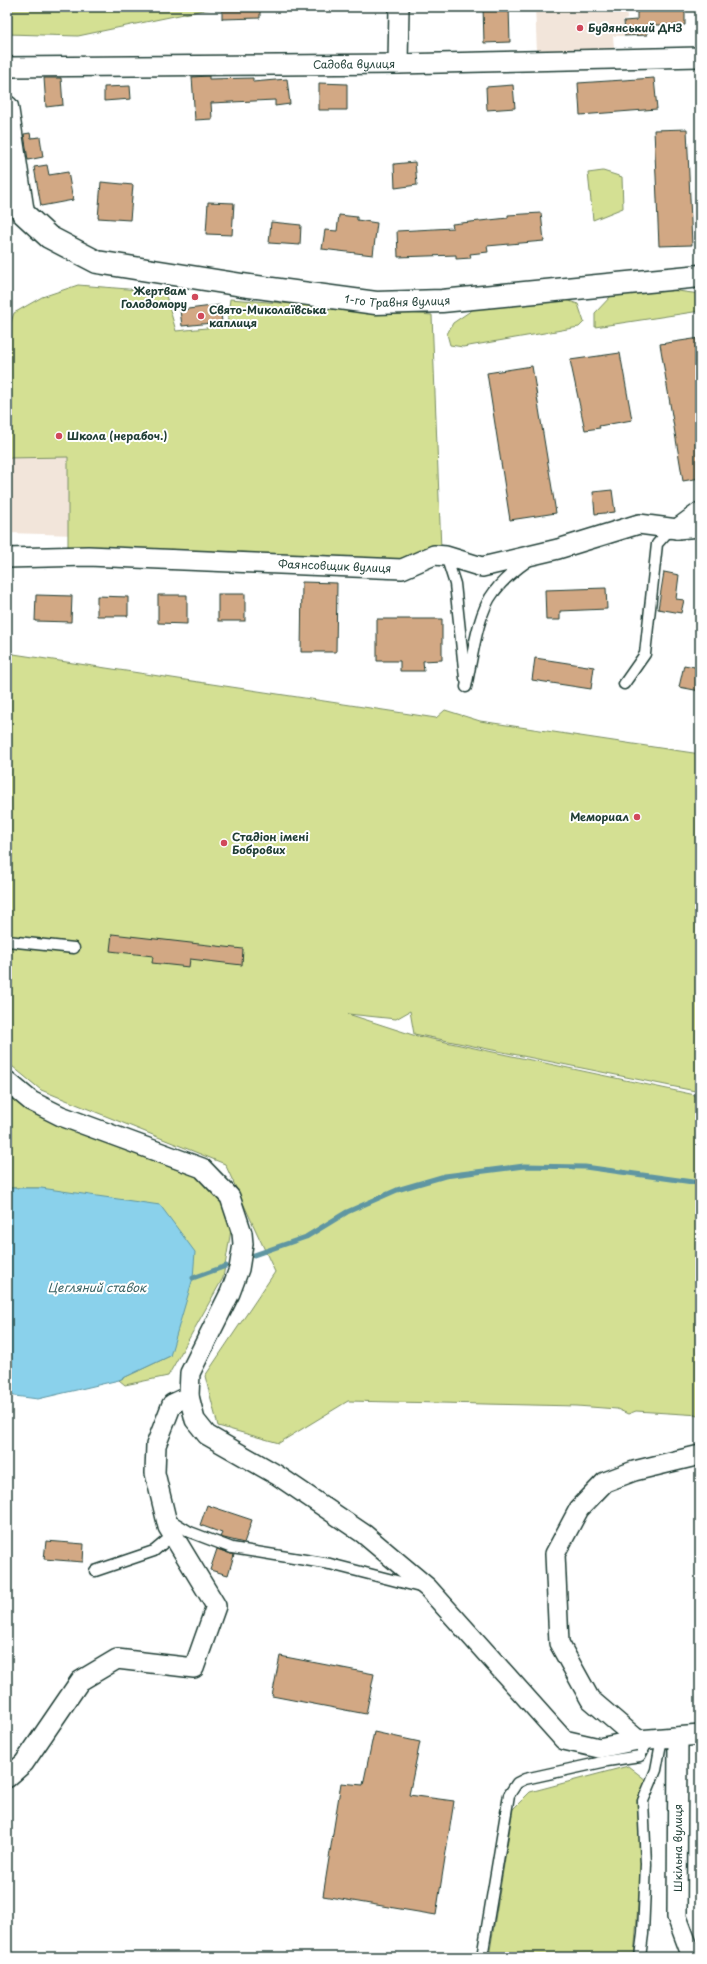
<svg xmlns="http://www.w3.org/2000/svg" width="707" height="1964" font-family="'Playpen Sans',sans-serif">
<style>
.built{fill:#f2e5da}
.green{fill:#d4e093;stroke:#7a8e64}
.water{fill:#8ad1eb;stroke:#5f96a2}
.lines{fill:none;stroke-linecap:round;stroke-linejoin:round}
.stream{stroke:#5f96a2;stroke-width:5}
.building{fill:#d2a884;stroke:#1f3d34}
.lane-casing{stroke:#1f3d34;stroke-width:13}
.street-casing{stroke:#1f3d34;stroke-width:22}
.secondary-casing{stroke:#1f3d34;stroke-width:25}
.lane{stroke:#fff;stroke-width:10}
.street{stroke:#fff;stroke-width:19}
.secondary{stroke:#fff;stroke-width:22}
.poi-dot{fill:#d1495b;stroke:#fff;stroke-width:1.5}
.labels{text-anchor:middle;stroke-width:4;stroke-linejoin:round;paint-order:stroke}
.poi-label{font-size:11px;font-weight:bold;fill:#1f3d34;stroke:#fff;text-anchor:start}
.street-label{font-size:11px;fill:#1f3d34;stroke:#fff}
.water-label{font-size:12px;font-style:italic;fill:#3a6262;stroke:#fff}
</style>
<rect width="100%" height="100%" fill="#fff"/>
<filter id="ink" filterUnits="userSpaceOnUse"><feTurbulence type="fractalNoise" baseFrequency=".025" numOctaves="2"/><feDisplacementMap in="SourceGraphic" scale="8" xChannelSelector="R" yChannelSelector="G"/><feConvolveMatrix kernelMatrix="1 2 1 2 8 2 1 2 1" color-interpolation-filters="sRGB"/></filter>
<g filter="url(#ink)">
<!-- built -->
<g class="built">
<polygon points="535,7 626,7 627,19 623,20 624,36 613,36 614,48 537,52"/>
<polygon points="7,339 112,536 7,533"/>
</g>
<!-- green -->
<g class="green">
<polygon points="7,7 213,7 213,8 78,36 7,34"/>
<polygon points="603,171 622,177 623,208 593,220 588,173"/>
<polygon points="78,285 165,292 176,331 227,326 230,299 432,315 441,550 401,569 68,552 68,457 7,458 7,333 14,313 42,297"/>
<polygon points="670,290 700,294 700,311 595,327 595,313 612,295"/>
<polygon points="563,299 578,304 584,322 579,327 463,347 450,345 447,334 453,323 475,308"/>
<polygon points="7,653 436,718 445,710 480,721 700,754 700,1092 414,1034 410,1011 396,1019 348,1014 413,1035 700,1096 700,1415 636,1411 628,1414 617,1409 577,1406 348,1401 279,1443 218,1426 205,1376 275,1272 225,1164 41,1090 7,1062"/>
<polygon points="7,1092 198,1168 223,1194 231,1230 223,1278 168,1376 125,1385 119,1380 170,1356 41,1188 7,1188"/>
<polygon points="628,1766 646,1780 637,1800 641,1865 634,1957 489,1957 513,1809 530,1792"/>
</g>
<!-- water -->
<polygon class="water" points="7,1188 41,1188 160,1205 195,1252 193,1278 170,1356 119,1380 38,1399 7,1395"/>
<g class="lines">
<!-- stream -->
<g class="stream">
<polyline points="254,1255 306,1237 347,1212 397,1190 445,1176 524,1166 585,1167 700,1183"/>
<polyline points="193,1278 226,1266"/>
</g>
</g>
<!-- building -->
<g class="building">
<polygon points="222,7 260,7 260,18 222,19"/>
<polygon points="483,7 509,7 510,42 484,43"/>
<polygon points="637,7 685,7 685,25 646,25 647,35 625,36 624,21 637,20"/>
<polygon points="209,76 209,79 253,78 253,82 287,79 290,104 275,106 275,100 211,103 212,119 195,120 192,77"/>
<polygon points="44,78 61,78 63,105 46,107"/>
<polygon points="654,78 657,109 580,115 578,83"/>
<polygon points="319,83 347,84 347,110 319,110"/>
<polygon points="513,85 515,108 487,110 486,87"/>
<polygon points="130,86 131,99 104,101 104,87"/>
<polygon points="687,129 692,245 659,246 654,130"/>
<polygon points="30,133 31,138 40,137 43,157 28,160 24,134"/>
<polygon points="415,162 417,185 395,188 394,164"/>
<polygon points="47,165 49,175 68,172 73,200 41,206 34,167"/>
<polygon points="101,182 133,185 130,220 98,218"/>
<polygon points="208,202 234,203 232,235 206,234"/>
<polygon points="541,213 544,241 487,246 488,252 470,254 471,258 456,259 456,255 398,257 397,231 453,228 452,224 508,218 508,215"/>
<polygon points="339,215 357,217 357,220 377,223 373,255 322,249 325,230 337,231"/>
<polygon points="271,222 301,225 300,245 269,243"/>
<polygon points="220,305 222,322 182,326 180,310"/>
<polygon points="700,338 700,478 683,481 660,344"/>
<polygon points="620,353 632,420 599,426 600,428 585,430 570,360"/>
<polygon points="532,366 556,513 510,520 487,373"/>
<polygon points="612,490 615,512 595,514 593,492"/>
<polygon points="664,572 679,575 676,599 684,600 681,613 658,609"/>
<polygon points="302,582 337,583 336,652 301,652"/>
<polygon points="606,588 607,609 560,611 560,620 546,620 545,590"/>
<rect x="218" y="594" width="27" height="27"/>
<polygon points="36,595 72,596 71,622 35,621"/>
<polygon points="158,595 187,595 187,624 158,623"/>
<polygon points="97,596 128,597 128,616 97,616"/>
<polygon points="377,619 442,619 442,660 423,661 424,671 400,671 400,661 377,661"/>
<polygon points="535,658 594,667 591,689 532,680"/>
<polygon points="684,665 700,668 700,691 679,687"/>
<polygon points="112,934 243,949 242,965 190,959 189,967 152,963 153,956 110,951"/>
<polygon points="207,1505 252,1520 244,1543 220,1537 222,1533 200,1525"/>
<polygon points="46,1541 84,1544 83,1562 44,1559"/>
<polygon points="217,1549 234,1555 228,1575 210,1570"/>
<polygon points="280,1656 374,1674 366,1714 272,1696"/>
<polygon points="374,1732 420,1742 409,1795 454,1801 436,1915 323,1896 341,1783 363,1785"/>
</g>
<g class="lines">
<defs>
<g id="lane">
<polyline points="446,556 455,584 465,678"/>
<polyline points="624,684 645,654 657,544 666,534 675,530"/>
<path d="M466,687c6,-27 11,-74 28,-95 9,-12 21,-22 34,-31"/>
<polyline points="7,941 74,948"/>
<polyline points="167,1518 190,1532 232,1548 330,1564 420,1587"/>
<polyline points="95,1571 154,1551 173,1535"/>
<polyline points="482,1957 509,1795 517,1783 525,1779 607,1761 640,1756 649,1739"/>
<polyline points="640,1957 643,1934 646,1864 643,1801 656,1770 662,1738"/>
</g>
<g id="street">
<polyline points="398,64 399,7"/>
<path id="s1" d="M7,67l391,-3 302,-7"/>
<polyline points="677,529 700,512"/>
<path id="s2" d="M7,558l81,-2 314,13 32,-14 12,1 36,11 76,-18 81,-25 38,5 23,-2"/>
<polyline points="7,1081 31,1101 61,1116 202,1168 230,1197 242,1233 243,1244 239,1269 230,1293 190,1373 189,1396 195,1420 207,1435 277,1475 364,1534 428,1588 564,1740 599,1748 638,1740 700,1735"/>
<polyline points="678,1737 677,1917 692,1957"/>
<polyline points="638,1740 590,1699 559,1643 555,1554 579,1509 605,1482 634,1471 700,1455"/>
<polyline points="7,1778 24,1763 80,1681 117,1659 194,1668 216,1606 168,1527 155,1473 156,1445 172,1404 189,1396"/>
</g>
<g id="secondary">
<path id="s3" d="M7,107l16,106 26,24 48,25 145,23 134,18 66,-2 258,-25"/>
</g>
</defs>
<!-- lane casing -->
<use href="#lane" class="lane-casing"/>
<!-- street casing -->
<use href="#street" class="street-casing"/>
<!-- secondary casing -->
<use href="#secondary" class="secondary-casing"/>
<!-- lane -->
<use href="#lane" class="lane"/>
<!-- street -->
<use href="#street" class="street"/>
<!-- secondary -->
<use href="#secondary" class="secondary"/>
</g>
</g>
<!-- markers -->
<g class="poi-dot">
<circle cx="580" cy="28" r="4"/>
<circle cx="195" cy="297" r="4"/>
<circle cx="201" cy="316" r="4"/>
<circle cx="59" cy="436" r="4"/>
<circle cx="637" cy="817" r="4"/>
<circle cx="224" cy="843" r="4"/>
</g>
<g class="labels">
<!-- poi labels -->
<g class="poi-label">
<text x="588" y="32">Будянський ДНЗ</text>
<text x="187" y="295" text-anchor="end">Жертвам<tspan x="187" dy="13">Голодомору</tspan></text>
<text x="209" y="314">Свято-Миколаївська<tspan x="209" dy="13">каплиця</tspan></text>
<text x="67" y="440">Школа (нерабоч.)</text>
<text x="629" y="821" text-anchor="end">Мемориал</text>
<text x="232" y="841">Стадіон імені<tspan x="232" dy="13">Бобрових</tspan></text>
</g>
<!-- street labels -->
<g class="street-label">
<text dy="4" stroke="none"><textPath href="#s1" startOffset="347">Садова вулиця</textPath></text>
<text dy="4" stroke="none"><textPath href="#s3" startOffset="500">1-го Травня вулиця</textPath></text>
<text dy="4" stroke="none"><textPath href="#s2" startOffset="328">Фаянсовщик вулиця</textPath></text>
<text transform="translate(678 1848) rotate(-90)" y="4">Шкільна вулиця</text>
</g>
<!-- water labels -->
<g class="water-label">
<text x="97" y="1292">Цегляний ставок</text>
</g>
</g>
<!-- margin -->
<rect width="707" height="1964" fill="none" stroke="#fff" stroke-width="24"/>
<rect x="12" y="12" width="683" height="1940" fill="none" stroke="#1f3d34" stroke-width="1.5" filter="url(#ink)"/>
</svg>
